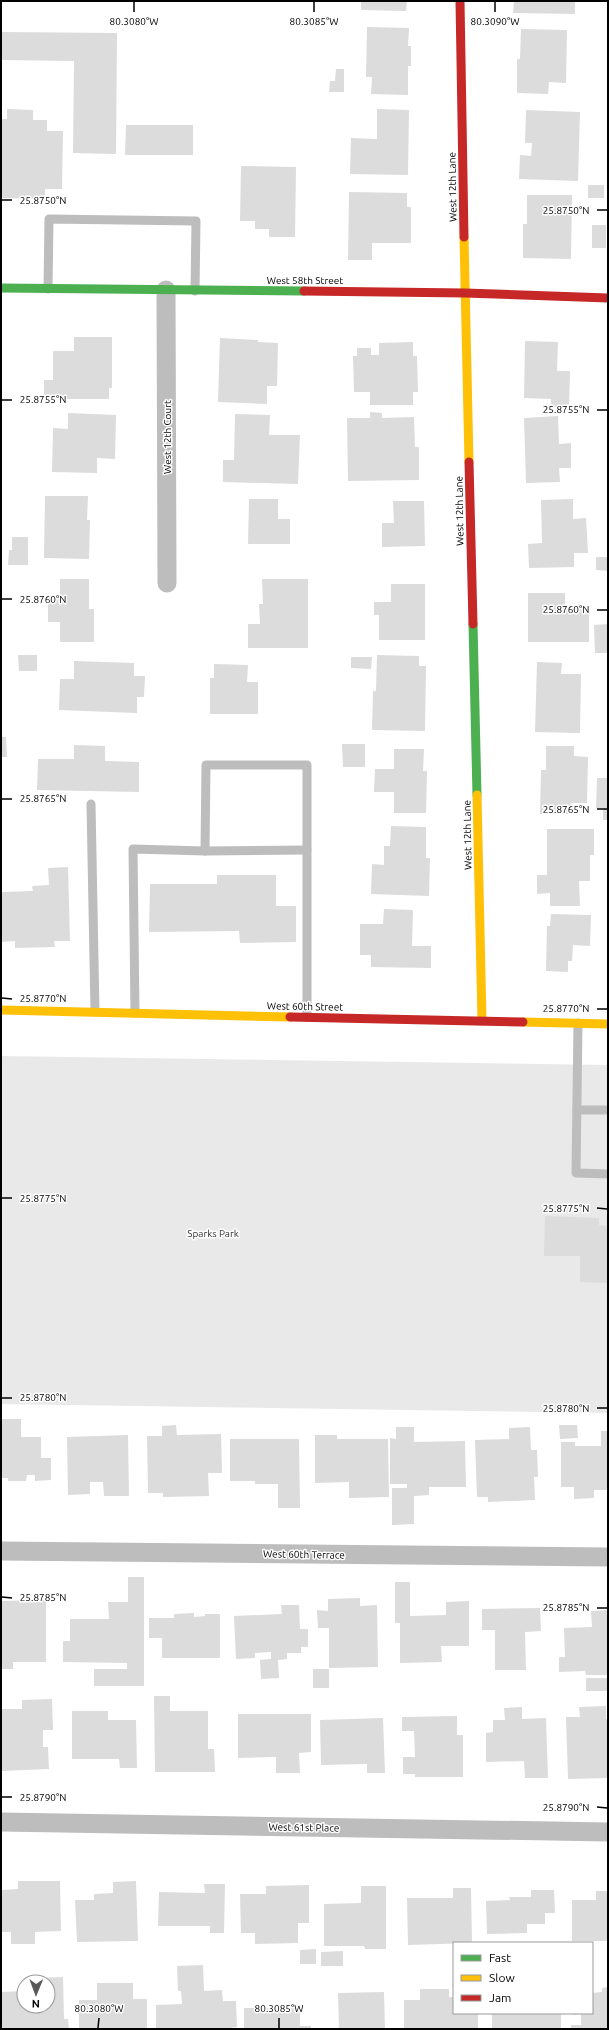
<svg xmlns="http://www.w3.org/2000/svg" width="609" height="2030" font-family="Ubuntu,sans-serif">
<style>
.green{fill:#e9e9e9}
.building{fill:#dcdcdc}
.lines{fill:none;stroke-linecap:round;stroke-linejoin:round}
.lane{stroke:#bdbdbd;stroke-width:9}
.street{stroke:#bdbdbd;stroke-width:19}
.fast{stroke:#4caf50;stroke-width:9}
.slow{stroke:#ffc107;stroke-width:9}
.jam{stroke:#c62828;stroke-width:9}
.ticks{fill:none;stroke:#000;stroke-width:1.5}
.labels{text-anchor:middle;stroke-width:3;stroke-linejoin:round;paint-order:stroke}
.street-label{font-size:10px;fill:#000;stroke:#fff}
.park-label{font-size:10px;fill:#2e2e2e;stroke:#fff}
.ticks-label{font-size:10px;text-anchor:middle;fill:#000;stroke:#fff;stroke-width:3;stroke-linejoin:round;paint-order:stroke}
</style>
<rect width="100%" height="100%" fill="#fff"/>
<!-- green -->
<polygon class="green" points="1,1056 608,1065 608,1413 1,1404"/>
<!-- building -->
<g class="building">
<polygon points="361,1 407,1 406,11 361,10"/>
<polygon points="514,1 575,1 575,14 513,13"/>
<polygon points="367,27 409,28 408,46 411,46 411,66 408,66 408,95 371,94 372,77 366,77"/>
<polygon points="521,29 567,30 566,83 549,82 548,94 517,93 517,59 520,59"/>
<polygon points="1,32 117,33 116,154 73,153 74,61 1,60"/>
<polygon points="336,69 344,69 344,92 329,92 330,81 335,81"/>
<polygon points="7,109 33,110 33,120 47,120 47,131 63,131 62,189 45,189 45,199 1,198 1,119 7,119"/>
<polygon points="377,109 409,110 408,175 350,174 351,138 377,139"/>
<polygon points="526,110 580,112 578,181 519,179 520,155 531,156 532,143 525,143"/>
<polygon points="126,125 193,125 193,155 125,155"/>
<polygon points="241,166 296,167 295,237 269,237 269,229 255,229 255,221 240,221"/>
<rect x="588" y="185" width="16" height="13"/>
<polygon points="349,192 407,193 407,207 411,207 411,243 372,243 372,260 348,260"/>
<polygon points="527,195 572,195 571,259 523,258 523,224 527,224"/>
<rect x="592" y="225" width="14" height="23"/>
<polygon points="74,337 112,337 112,388 109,388 109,399 44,399 44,380 53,380 53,351 74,351"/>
<polygon points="220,338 258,340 258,342 278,343 277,386 267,386 267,404 218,402"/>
<polygon points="525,341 558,342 557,371 570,371 569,407 551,407 551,399 524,398"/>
<polygon points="413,342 413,356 417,356 418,392 413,392 413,405 370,405 370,392 354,392 353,356 357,356 357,348 371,348 371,355 379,355 379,343"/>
<polygon points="370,412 382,413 382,418 414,417 415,447 419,447 419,480 348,481 347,418 370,418"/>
<polygon points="68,413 116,415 115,459 97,458 97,473 52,472 53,428 68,429"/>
<polygon points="235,414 270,415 269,435 300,435 298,484 223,482 223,460 234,460"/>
<polygon points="558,416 559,444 571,443 571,468 559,468 560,482 526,483 524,418"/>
<polygon points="45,496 88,496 87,520 90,520 89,559 44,558"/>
<polygon points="249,499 278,499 278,519 290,519 290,544 248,544"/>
<polygon points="573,499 573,519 586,518 588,553 574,553 574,567 529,568 528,544 542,543 541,500"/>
<polygon points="393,501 424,501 425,546 382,547 382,523 394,523"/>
<polygon points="12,537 28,537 28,565 8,565 9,550 12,550"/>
<polygon points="596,557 608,557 608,571 596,570"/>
<polygon points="60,579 89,579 89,609 94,609 94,642 60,642 60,622 48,622 48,599 60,599"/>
<polygon points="262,579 308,579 308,648 248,648 248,624 260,624 259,604 263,604"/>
<polygon points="391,584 425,584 425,640 379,640 379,615 374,615 374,602 391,602"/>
<polygon points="528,593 565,593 565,608 589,608 589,642 528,642"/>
<polygon points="608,624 608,653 595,653 594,625"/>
<polygon points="18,655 37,655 37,671 19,671"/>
<polygon points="377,655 419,656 419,666 426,666 425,731 372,730 373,691 376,691"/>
<polygon points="351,657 372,657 371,669 351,668"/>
<polygon points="74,661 134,663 134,676 145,676 144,697 137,697 137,713 59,710 60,679 74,679"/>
<polygon points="537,662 562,663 561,674 581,674 580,733 535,732"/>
<polygon points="214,664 248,665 247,682 258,682 258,714 210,714 210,678 214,678"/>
<polygon points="1,737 6,737 7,757 1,757"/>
<polygon points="342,744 365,744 365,767 343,767"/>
<polygon points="74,745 105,746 105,761 139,762 139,792 37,790 38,759 74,759"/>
<polygon points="546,746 574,746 574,756 588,757 587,803 571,803 570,814 540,814 541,770 546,770"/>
<polygon points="394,749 424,749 423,771 427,771 426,813 394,813 394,792 374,792 375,769 394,769"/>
<polygon points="597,778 608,778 608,820 603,820 603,808 596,808"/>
<polygon points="391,826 426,827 426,858 430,858 429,896 371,894 372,864 384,865 384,846 390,846"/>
<polygon points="547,829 594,829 594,855 590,855 590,881 579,881 580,906 550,906 550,893 537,894 537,875 547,875"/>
<polygon points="68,867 70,941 54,941 55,947 15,948 15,941 1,942 1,892 33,891 32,886 49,885 48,868"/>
<polygon points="217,875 276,875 276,906 296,906 296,942 240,943 239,931 149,932 150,884 217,884"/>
<polygon points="384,909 413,910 412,946 431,946 431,968 371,967 371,955 360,955 360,924 383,924"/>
<polygon points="551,914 591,915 590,946 573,945 572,961 568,961 568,972 546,971 547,926 550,926"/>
<polygon points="545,1216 599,1218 599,1225 608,1226 608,1283 580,1282 580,1256 544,1256"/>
<polygon points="1,1419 21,1419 21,1437 41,1437 41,1458 51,1458 51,1480 35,1481 35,1475 27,1475 26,1481 8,1481 8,1478 1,1478"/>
<polygon points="176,1425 177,1435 221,1434 222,1473 208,1473 209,1496 163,1497 163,1493 148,1493 147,1436 162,1436 162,1426"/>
<polygon points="559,1425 577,1425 578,1438 560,1439"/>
<polygon points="396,1427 414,1427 414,1442 465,1441 466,1487 429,1487 429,1495 414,1496 414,1524 392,1525 392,1488 407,1488 407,1484 390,1484 390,1438 396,1439"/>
<polygon points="530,1427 531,1450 537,1450 538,1477 534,1477 535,1500 488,1502 488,1497 477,1497 475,1440 509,1439 509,1428"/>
<polygon points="601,1431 608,1431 608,1490 594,1490 594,1498 574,1499 574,1487 561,1487 561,1442 575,1442 575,1446 601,1446"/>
<polygon points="128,1435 129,1496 104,1496 103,1482 90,1482 90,1494 68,1495 67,1437"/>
<polygon points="315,1435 337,1435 337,1439 388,1439 389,1497 349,1498 349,1482 315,1483"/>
<polygon points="230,1439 299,1439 300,1508 278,1508 278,1484 255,1484 255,1481 230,1481"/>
<polygon points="128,1577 144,1577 144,1686 94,1686 94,1669 127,1669 127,1663 63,1662 63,1641 70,1641 70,1619 109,1619 108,1602 128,1602"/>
<polygon points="395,1582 410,1582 410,1616 446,1615 446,1602 469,1601 469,1646 441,1646 442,1662 400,1663 400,1623 395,1623"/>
<polygon points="360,1598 360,1606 377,1605 378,1667 329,1668 329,1628 318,1628 317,1610 328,1611 328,1599"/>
<polygon points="46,1600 46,1662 13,1662 13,1669 1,1669 1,1601"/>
<polygon points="281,1605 299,1605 300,1629 308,1629 308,1647 301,1647 301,1653 287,1653 287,1659 278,1660 279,1678 261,1679 260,1660 271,1659 271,1652 255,1653 255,1658 236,1659 234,1616 282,1614"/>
<polygon points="540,1608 541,1631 525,1632 526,1670 495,1670 495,1630 482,1630 482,1609"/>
<polygon points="608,1610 608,1675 586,1675 585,1671 559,1672 559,1657 565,1657 564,1628 592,1627 591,1611"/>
<polygon points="194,1613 194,1617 205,1616 205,1614 220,1614 220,1658 162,1658 162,1638 149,1638 149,1618 174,1618 174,1614"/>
<rect x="313" y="1669" width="16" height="19"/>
<rect x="586" y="1678" width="22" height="13"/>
<polygon points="154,1696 170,1696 170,1711 208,1711 208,1749 214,1749 215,1772 155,1772"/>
<polygon points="52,1699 53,1730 43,1730 43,1747 48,1747 49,1769 1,1771 1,1709 22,1709 22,1700"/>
<polygon points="606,1706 606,1719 608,1719 608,1778 568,1779 566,1717 580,1717 579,1707"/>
<polygon points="522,1707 522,1719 546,1718 548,1778 525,1778 524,1761 486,1762 486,1733 493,1732 493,1720 505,1720 504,1708"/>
<polygon points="72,1711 108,1711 108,1720 136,1720 137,1768 120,1768 119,1759 72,1759"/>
<polygon points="238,1714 311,1714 311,1752 299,1753 300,1773 276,1773 276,1757 238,1758"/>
<polygon points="457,1716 457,1735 463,1735 463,1777 415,1777 415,1774 403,1774 403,1757 415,1757 414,1731 402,1731 402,1717"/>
<polygon points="383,1718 385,1773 367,1773 367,1764 321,1765 320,1720"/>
<polygon points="18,1881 60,1881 61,1931 35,1932 35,1944 11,1944 11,1932 1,1932 1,1890 18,1889"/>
<polygon points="136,1881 138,1941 77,1942 75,1900 94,1900 94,1894 113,1893 113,1882"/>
<polygon points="204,1884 225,1884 224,1933 210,1933 210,1926 158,1926 159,1892 205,1893"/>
<polygon points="309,1885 309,1923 298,1923 298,1943 255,1944 255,1933 241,1933 240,1894 266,1894 266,1886"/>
<polygon points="361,1886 386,1886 386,1949 365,1949 364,1946 324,1946 324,1904 361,1903"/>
<polygon points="453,1888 471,1888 472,1943 408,1945 407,1898 453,1898"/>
<polygon points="531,1890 554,1890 555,1913 545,1913 545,1924 527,1924 527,1933 487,1934 486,1901 510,1900 509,1897 531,1897"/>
<polygon points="596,1891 608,1891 608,1941 572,1941 572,1900 596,1900"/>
<polygon points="316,1949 316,1964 300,1964 300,1950"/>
<polygon points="343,1951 343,1966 321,1966 321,1952"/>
<polygon points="203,1965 204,1991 222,1990 223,2001 236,2001 237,2027 224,2029 156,2029 156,2005 182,2004 181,1991 178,1991 177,1966"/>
<polygon points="63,1977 64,2019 68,2019 69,2029 1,2029 1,1992 24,1991 24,2006 48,2006 48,1982 34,1982 34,1978"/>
<polygon points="97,1983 133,1983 133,1999 147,1999 147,2029 79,2029 79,2000 97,2000"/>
<polygon points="608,1987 608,2029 571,2029 571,2025 581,2025 581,2014 573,2015 573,2013 592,2013 592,1993 602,1992 602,1988"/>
<polygon points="420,1989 449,1989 449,1997 454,1997 454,2013 478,2013 478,2029 404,2029 404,2000 420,2000"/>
<polygon points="384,1992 385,2029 339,2029 338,1993"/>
<polygon points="244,2008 300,2008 300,2026 311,2026 311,2029 244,2029"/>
<rect x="492" y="2013" width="69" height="16"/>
</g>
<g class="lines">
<!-- lane -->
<g class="lane">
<polyline points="48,289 49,219 196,221 195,291"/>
<polyline points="91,804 95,1012"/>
<polyline points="205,851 307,850"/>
<polyline points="135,1013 133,849 205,851 206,765 307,765 307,1017"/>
<polyline points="578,1023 576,1173 608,1174"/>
<polyline points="577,1110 608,1110"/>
</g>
<!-- street -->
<g class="street">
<polyline points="166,290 167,583"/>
<polyline points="1,1551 608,1557"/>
<polyline points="1,1822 608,1832"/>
</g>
<!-- fast -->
<g class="fast">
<polyline points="1,288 304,291"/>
<polyline points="473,624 477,795"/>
</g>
<!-- slow -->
<g class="slow">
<polyline points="464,237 469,462"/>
<polyline points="477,795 482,1021"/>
<polyline points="1,1010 290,1017"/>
<polyline points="523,1022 608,1024"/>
</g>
<!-- jam -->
<g class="jam">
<polyline points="460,1 464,237"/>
<polyline points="304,291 465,293 608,298"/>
<polyline points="469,462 473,624"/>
<polyline points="290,1017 523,1022"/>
</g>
</g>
<!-- ticks -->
<path class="ticks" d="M134,12v-10M314,12v-10M495,12v-10M2,200h10M597,210h10M2,400h10M597,410h10M2,599h10M597,610h10M2,799h10M597,809h10M2,998l10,1M597,1009h10M2,1198h10M597,1208l10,1M2,1398h10M597,1408h10M2,1597l10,1M597,1608h10M2,1797h10M597,1807l10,1M98,2028l1,-10M279,2028v-10"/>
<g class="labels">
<!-- street labels -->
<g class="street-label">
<text transform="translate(452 187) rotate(-91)" y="4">West 12th Lane</text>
<text x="305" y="284">West 58th Street</text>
<text transform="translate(167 437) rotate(-90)" y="4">West 12th Court</text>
<text transform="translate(459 511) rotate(-91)" y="4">West 12th Lane</text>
<text transform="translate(467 835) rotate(-91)" y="4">West 12th Lane</text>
<text transform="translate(305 1006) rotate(1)" y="4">West 60th Street</text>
<text transform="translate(304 1554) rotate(1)" y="4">West 60th Terrace</text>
<text transform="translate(304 1827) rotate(1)" y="4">West 61st Place</text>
</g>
<!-- park labels -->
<g class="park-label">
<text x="213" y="1237">Sparks Park</text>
</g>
</g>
<g class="ticks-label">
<text x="134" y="25">80.3080°W</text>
<text x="314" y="25">80.3085°W</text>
<text x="495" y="25">80.3090°W</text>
<text x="43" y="204">25.8750°N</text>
<text x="566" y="214">25.8750°N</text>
<text x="43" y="403">25.8755°N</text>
<text x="566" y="413">25.8755°N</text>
<text x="43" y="603">25.8760°N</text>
<text x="566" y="613">25.8760°N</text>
<text x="43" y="802">25.8765°N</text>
<text x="566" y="813">25.8765°N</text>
<text x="43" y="1002">25.8770°N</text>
<text x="566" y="1012">25.8770°N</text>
<text x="43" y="1202">25.8775°N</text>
<text x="566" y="1212">25.8775°N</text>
<text x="43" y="1401">25.8780°N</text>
<text x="566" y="1412">25.8780°N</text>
<text x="43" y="1601">25.8785°N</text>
<text x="566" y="1611">25.8785°N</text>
<text x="43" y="1801">25.8790°N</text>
<text x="566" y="1811">25.8790°N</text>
<text x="99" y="2012">80.3080°W</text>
<text x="279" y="2012">80.3085°W</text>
</g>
<!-- border -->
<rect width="609" height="2030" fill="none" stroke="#000000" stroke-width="4"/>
<!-- legend -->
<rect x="453" y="1942" width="140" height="72" fill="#ffffff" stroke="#999999"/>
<rect x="461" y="1955" width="20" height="6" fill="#4caf50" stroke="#999999"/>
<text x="489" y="1962" font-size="12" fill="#000000">Fast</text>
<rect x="461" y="1975" width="20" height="6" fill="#ffc107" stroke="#999999"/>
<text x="489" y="1982" font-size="12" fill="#000000">Slow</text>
<rect x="461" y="1995" width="20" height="6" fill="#c62828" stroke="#999999"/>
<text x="489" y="2002" font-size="12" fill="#000000">Jam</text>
<!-- north arrow -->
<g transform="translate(36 1994) rotate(181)"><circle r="19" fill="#ffffff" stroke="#999999"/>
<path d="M0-3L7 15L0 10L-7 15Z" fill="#595959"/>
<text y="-6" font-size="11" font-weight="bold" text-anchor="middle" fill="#000000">N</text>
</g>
</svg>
